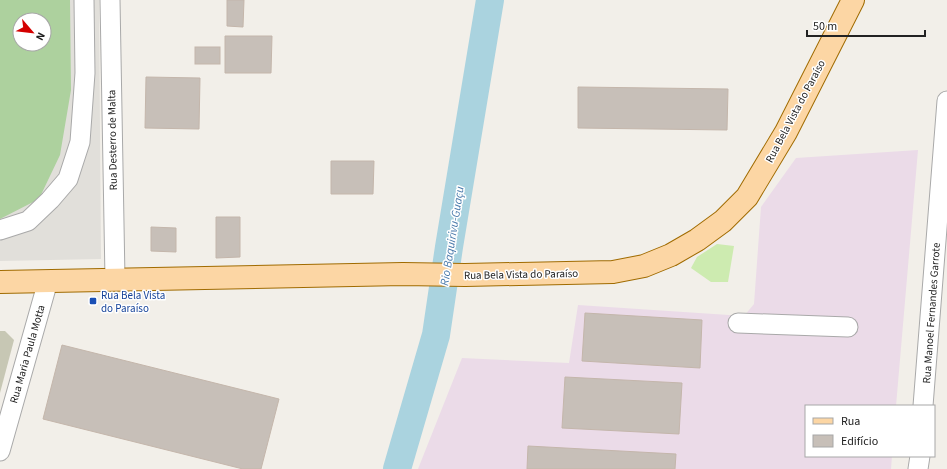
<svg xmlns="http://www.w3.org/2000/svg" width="947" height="469" font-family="'Source Sans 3',sans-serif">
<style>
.industrial{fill:#ebdbe8}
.airport{fill:#e1dfda;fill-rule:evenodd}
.construction{fill:#c7c7b4}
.grass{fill:#cdebb0}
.forest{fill:#add19e;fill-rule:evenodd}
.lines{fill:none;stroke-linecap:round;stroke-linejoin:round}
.river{stroke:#aad3df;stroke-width:28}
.building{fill:#c7bfb8;stroke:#c4b6ab}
.minor-casing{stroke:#a9a9a9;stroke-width:21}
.major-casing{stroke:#a06b00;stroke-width:24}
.minor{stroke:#fff;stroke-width:19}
.major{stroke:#fcd6a4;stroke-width:22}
.transit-dot{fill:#1a4fb4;stroke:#fff;stroke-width:1.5}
.labels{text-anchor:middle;stroke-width:3;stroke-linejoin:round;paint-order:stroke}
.street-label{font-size:11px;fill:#222;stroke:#fff}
.transit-label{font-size:11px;fill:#164399;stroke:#fff;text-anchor:start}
.water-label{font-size:12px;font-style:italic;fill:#4a7aab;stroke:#fff}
</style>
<rect width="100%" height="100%" fill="#f2efe9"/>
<!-- industrial -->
<polygon class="industrial" points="918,150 896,406 806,406 806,456 892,456 891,469 418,469 462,358 569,363 578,305 744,316 754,304 761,207 796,158"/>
<!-- airport -->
<path class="airport" d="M0,0h99l2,259 -101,2zM20,20h24v24h-24z"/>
<!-- construction -->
<polygon class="construction" points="0,331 5,331 14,340 0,393"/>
<!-- grass -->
<polygon class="grass" points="717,244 734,246 728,282 711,282 691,268 697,257"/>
<!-- forest -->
<path class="forest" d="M0,0h70l1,90 -11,65 -21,44 -39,20zM20,20h24v24h-24z"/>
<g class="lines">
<!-- river -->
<polyline class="river" points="397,469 436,335 449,247 490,0"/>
</g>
<!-- building -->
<g class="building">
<polygon points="227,0 244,0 243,27 227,26"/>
<polygon points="225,36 272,36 271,73 225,73"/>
<rect x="195" y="47" width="25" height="17"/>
<polygon points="146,77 200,78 199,129 145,128"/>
<polygon points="578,87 728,89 727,130 578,128"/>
<polygon points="331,161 374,161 373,194 331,194"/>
<polygon points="216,217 240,217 240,257 216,258"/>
<polygon points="151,227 176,228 176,252 151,251"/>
<polygon points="585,313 702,320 700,368 582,361"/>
<polygon points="62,345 279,399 261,469 243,469 43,419"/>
<polygon points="565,377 682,383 679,434 562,428"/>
<polygon points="528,446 676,454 675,469 527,469"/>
</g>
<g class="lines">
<defs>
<g id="minor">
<polyline points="110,0 115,279"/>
<polyline points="0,230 28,221 50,200 68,179 80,142 85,73 84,0"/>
<polyline points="738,323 848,327"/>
<polyline points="923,406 947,101"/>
<polyline points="0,451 48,281"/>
<polyline points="918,469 920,456"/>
</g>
<polyline id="major" points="0,282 403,274 465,275 613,272 644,266 671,255 697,240 723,221 747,197 786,132 853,0"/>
</defs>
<!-- minor casing -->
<use href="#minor" class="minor-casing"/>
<!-- major casing -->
<use href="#major" class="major-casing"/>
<!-- minor -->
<use href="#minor" class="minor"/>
<!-- major -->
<use href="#major" class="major"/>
</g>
<!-- markers -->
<rect class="transit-dot" x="89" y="297" width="8" height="8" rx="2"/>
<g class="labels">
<!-- street labels -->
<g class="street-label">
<text transform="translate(795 111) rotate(-62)" y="4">Rua Bela Vista do Paraíso</text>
<text transform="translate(112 140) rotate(-91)" y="4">Rua Desterro de Malta</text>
<text transform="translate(521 274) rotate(-1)" y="4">Rua Bela Vista do Paraíso</text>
<text transform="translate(931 313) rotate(-86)" y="4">Rua Manoel Fernandes Garrote</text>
<text transform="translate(27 354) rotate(-74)" y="4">Rua Maria Paula Motta</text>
</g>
<!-- transit labels -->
<g class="transit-label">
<text x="101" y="299">Rua Bela Vista<tspan x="101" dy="13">do Paraíso</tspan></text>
</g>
<!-- water labels -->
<g class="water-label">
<text transform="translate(452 236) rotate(-81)" y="4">Rio Baquirivu-Guaçu</text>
</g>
</g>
<!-- legend -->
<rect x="805" y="405" width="130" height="52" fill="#ffffff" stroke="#a7a7a7"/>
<rect x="813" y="418" width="20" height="6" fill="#fcd6a4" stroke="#a7a7a7"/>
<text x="841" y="425" font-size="12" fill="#222222">Rua</text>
<rect x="813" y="435" width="20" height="12" fill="#c7bfb8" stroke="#a7a7a7"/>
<text x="841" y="445" font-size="12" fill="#222222">Edifício</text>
<!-- north arrow -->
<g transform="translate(32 32) rotate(118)"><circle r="19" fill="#ffffff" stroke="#a7a7a7"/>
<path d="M0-3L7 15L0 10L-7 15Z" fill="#d40000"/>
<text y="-6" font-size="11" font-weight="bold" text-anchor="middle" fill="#222222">N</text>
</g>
<!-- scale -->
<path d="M807 30v6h118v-6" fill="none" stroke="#222222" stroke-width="2"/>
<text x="813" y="30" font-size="12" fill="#222222" stroke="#ffffff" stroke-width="3" paint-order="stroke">50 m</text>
</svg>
